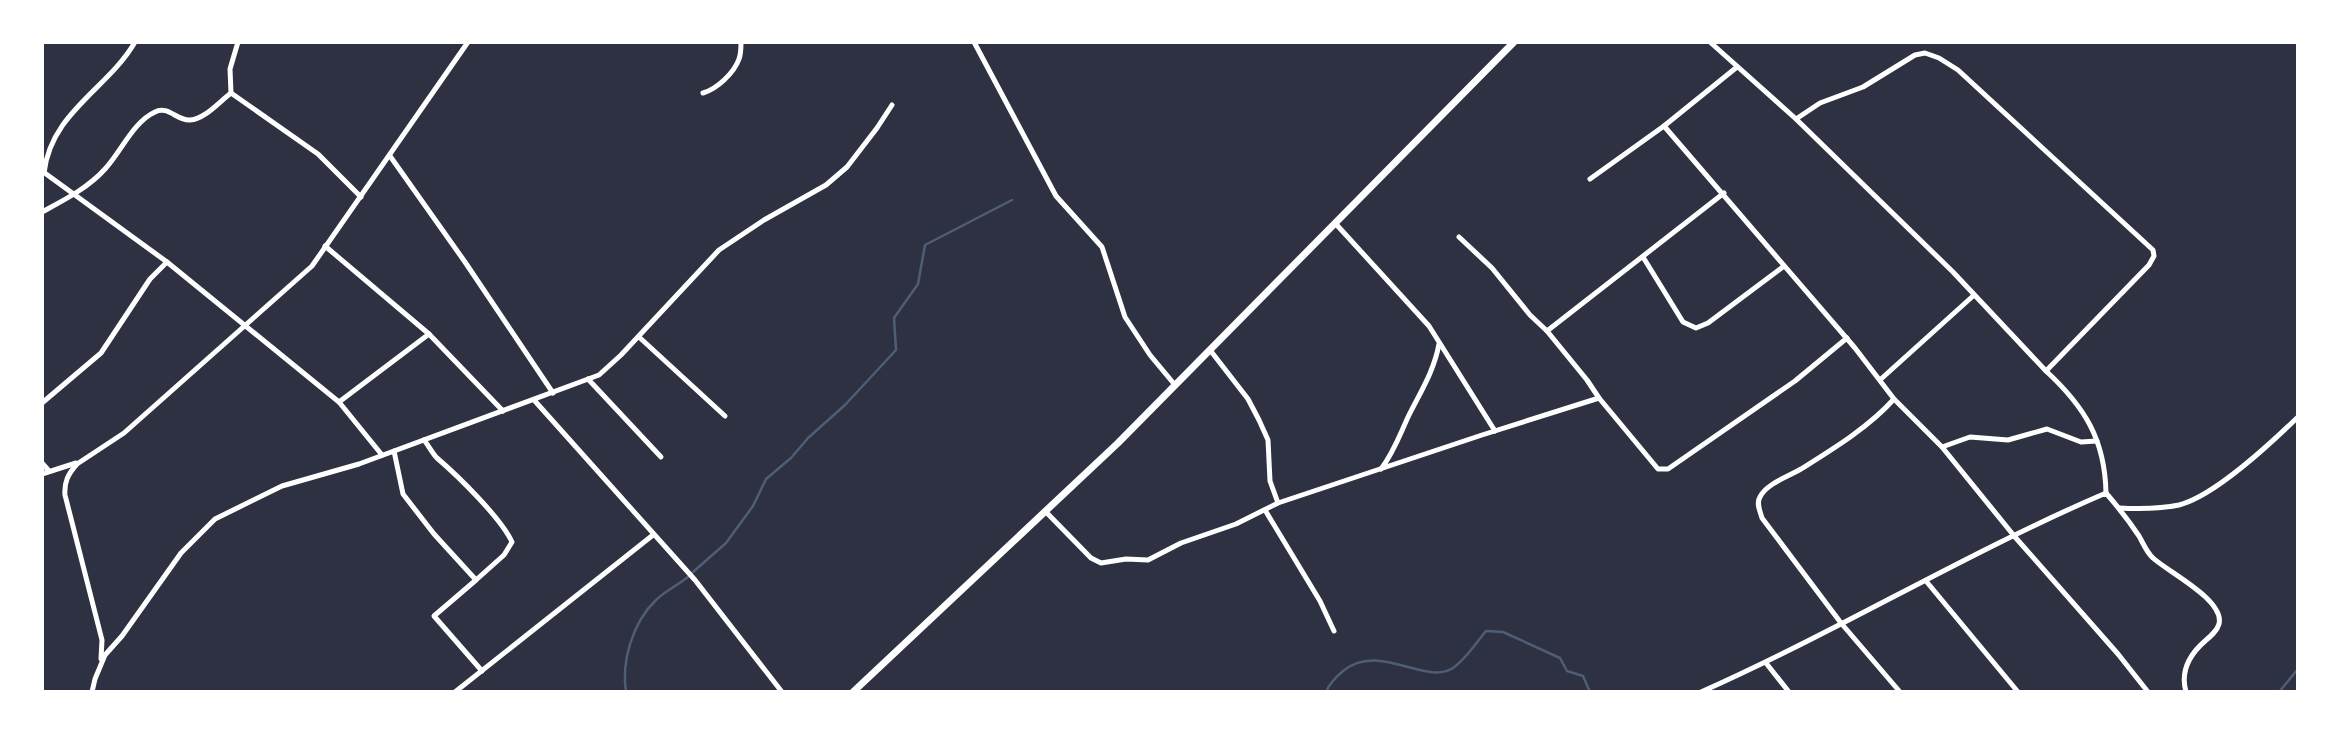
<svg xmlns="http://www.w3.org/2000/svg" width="2340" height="734" font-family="'Asap Condensed',sans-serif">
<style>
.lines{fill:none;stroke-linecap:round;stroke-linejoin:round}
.stream{stroke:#4f5d75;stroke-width:2.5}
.minor{stroke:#fff;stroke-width:5}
.secondary{stroke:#fff;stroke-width:7}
</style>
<rect width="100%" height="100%" fill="#2d3142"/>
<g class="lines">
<!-- stream -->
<g class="stream">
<polyline points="693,572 726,543 753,506 766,479 791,458 808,438 845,405 896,350 894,318 918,284 925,245 1012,200"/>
<path d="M626,692c-5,-31 7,-70 30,-92 9,-9 22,-15 32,-23"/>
<path d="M1326,692c3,-8 10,-15 17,-21 36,-30 82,15 110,-3 13,-9 23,-25 33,-37l17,1 57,26 7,13 16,5 7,16"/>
<polyline points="2279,692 2298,669"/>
</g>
<!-- minor -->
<g class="minor">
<polyline points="974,42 1056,196 1102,247 1125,317 1150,355 1175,385"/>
<polyline points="1710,42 1796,119 1953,272 2046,371 2149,265 2154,256 2153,250 1958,70 1939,58 1925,53 1915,55 1863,87 1820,103 1796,119"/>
<polyline points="231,93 318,154 361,197"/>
<path d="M703,93c14,-4 31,-20 36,-34 2,-5 2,-12 2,-17"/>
<polyline points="1664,126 1855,348 1894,399 1942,447 2015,537 2118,654 2148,692"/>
<polyline points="390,156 465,262 553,393"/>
<polyline points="42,171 167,262 150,279 101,353 42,403"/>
<path d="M44,173c7,-61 64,-84 91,-131"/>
<polyline points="1590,179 1664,126 1737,67"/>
<path d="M42,212c22,-12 46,-24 63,-43 16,-17 28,-47 50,-57 13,-7 22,9 35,8 15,-1 29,-18 41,-27l-1,-24 8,-27"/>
<polyline points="1335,223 1429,326 1495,431"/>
<polyline points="1643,257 1683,322 1696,328 1708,323 1784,266"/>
<polyline points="167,262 339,402 429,334 325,246"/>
<polyline points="1547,331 1724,193"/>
<polyline points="429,334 503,411"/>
<polyline points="639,337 725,416"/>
<polyline points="1210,350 1248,399 1259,420 1268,440 1270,481 1278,503"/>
<path d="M2046,371c39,36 59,69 60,122"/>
<polyline points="588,379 661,457"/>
<polyline points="1881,379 1973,296"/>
<polyline points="1599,398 1658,469 1668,469 1795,381 1847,338"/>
<path d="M1894,399c-25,28 -61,50 -93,70 -12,7 -35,15 -41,28 -4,6 0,14 2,21l79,105 59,69"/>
<polyline points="534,400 695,580 782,692"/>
<polyline points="339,402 382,455"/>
<polyline points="1942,447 1970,437 2008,440 2047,429 2081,442 2097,441"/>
<path d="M394,451l9,43 31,40 42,46 28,-25 8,-13c-11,-24 -54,-66 -75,-84 -5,-5 -8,-12 -13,-18"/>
<polyline points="42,463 49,471"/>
<path d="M1381,469c13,-17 19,-35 28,-54 12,-24 25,-44 30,-71"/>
<polyline points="42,474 76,463"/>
<path d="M2119,508c20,1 41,1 60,-3 36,-9 92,-62 119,-88"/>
<polyline points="1265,510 1320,601 1334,631"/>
<polyline points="1046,512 1091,558 1101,563 1126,559 1148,560 1181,543 1236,524 1278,503 1482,435 1599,398 1587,380 1547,331 1530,315 1492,268 1459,237"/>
<polyline points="476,580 434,616 482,671"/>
<polyline points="1926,581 2018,692"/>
<path d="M101,659l1,-19 -37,-145c-1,-13 3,-21 12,-31l47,-31 188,-167 156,-224"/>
<polyline points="1766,663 1789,692"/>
<polyline points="92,692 95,679 105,655 122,636 181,553 215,519 282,486 359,464 599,375 621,355 719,250 764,220 826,185 847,167 877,128 892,105"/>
<polyline points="455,692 653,535"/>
<path d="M1701,692c137,-61 267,-140 405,-199 12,14 23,28 33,43 4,7 8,17 14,22 15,14 72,42 66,66 -2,7 -8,12 -14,17 -16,14 -25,30 -19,51"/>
</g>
<!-- secondary -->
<polyline class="secondary" points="853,692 1118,443 1514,42"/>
</g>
<!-- border -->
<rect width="2340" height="734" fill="none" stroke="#ffffff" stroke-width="88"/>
</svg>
